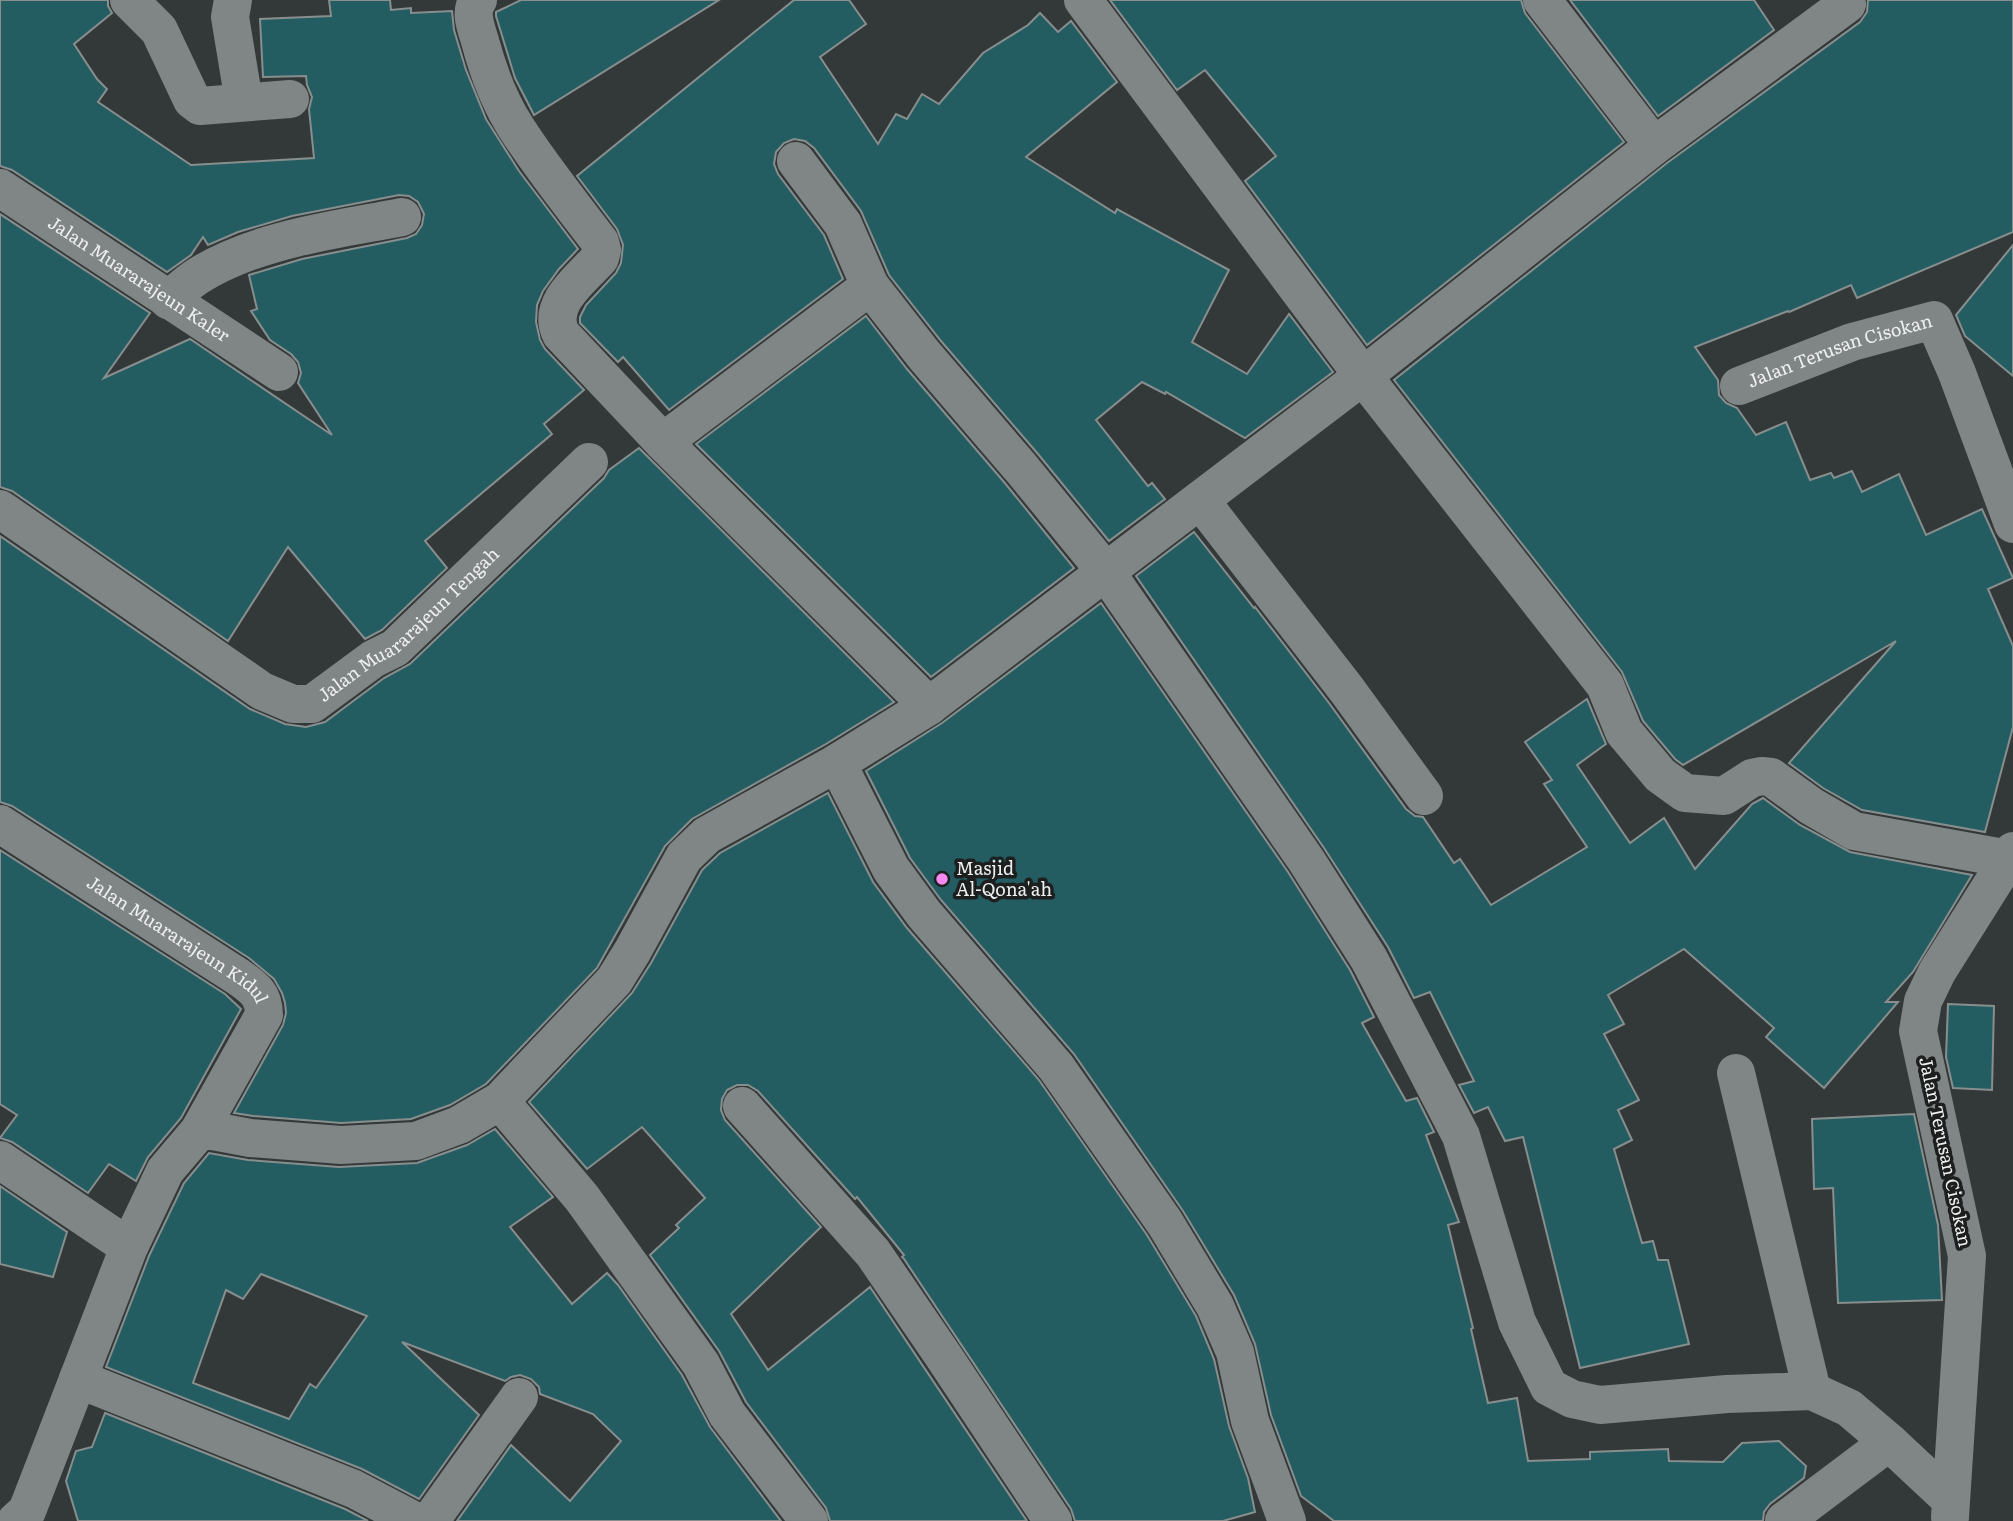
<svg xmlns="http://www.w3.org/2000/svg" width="2013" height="1521" font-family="Literata,serif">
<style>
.building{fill:#245d61;stroke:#888e8e;stroke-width:2;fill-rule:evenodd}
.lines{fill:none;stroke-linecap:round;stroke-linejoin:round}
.minor{stroke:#808585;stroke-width:38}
.poi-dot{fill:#f489ef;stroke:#1d1f1f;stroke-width:2.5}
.labels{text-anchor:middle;stroke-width:7;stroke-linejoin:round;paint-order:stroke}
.street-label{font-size:18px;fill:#edf0f0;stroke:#1d1f1f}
.poi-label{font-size:18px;fill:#edf0f0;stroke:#1d1f1f;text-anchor:start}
</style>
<rect width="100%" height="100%" fill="#333838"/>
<!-- building -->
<g class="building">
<polygon points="0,0 108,0 108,6 112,13 74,44 97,79 107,89 98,102 191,165 314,158 309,109 312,97 307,85 306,76 263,77 260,19 331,16 329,0 390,0 391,10 411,8 411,13 452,11 454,30 466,70 486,119 519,171 578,249 559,269 543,291 537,305 536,322 540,340 545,349 584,390 544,424 552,434 425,541 447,568 382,630 365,639 288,547 228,641 12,491 0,487 0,214 150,313 104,378 190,339 332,435 298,383 301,373 298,362 291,354 270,340 251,311 257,309 249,275 302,259 407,238 416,234 422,225 424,214 418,202 409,196 399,195 292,216 238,232 208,245 203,237 191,255 167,272 12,170 0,166"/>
<polygon points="521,0 719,0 534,115 515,78 496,16 496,12"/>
<polygon points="794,0 849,0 866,24 820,57 878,144 896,114 907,119 922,94 939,104 983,53 1028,25 1040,13 1058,32 1071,21 1117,82 1026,157 1115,213 1117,209 1229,270 1192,342 1247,374 1289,314 1333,372 1245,438 1166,392 1165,394 1142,382 1096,420 1148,486 1152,483 1165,499 1109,541 1038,454 941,341 889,275 861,211 814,148 805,141 794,139 784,143 776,152 774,164 778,174 824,235 843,279 669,410 623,357 618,362 580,323 580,317 586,305 616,273 621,263 623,245 617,229 577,176"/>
<polygon points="1110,0 1521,0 1525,13 1624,142 1367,345 1245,181 1276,156 1205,70 1177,90"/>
<polygon points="1570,0 1754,0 1774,30 1658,116"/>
<polygon points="1868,0 2013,0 2013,232 1857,298 1851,285 1789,312 1788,311 1695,347 1718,380 1719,395 1726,403 1737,408 1756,435 1786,422 1810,480 1831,473 1834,478 1852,471 1862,492 1899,474 1926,535 1982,509 2013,578 1988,589 2013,646 2013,727 1985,832 1862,810 1823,788 1789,763 1896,641 1683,765 1675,759 1643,721 1622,672 1394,380 1667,163 1860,22 1867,12"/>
<polygon points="2013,245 2013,376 1965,336 1956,315"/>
<polygon points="866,316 907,369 1004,482 1074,568 931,677 696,444"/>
<polygon points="639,448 894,702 826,744 692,819 665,846 597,968 486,1084 450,1105 411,1119 341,1123 253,1116 234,1113 283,1025 286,1013 285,1003 282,993 274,979 249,958 12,806 0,802 0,536 250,709 285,724 306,727 325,722 384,678 410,664 604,478 609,470"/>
<polygon points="1194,532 1254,608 1255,607 1329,703 1406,809 1415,816 1423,817 1454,863 1460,859 1491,905 1587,847 1544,784 1552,780 1525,742 1587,699 1606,744 1577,765 1630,843 1664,818 1695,869 1752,804 1763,798 1800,825 1850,852 1972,875 1913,972 1886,1002 1898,1002 1824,1088 1766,1037 1774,1028 1684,949 1608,995 1624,1024 1604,1034 1639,1100 1618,1110 1632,1140 1614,1149 1642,1243 1653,1241 1658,1260 1668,1260 1689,1344 1580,1368 1523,1137 1505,1141 1488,1107 1474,1113 1459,1085 1474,1081 1430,992 1414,998 1388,947 1324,848 1136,576"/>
<polygon points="1101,603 1288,872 1350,970 1374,1017 1362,1023 1406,1101 1417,1098 1434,1132 1426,1135 1459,1222 1448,1225 1473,1328 1471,1329 1488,1403 1517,1398 1528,1461 1590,1459 1590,1452 1668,1449 1669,1461 1723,1462 1742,1443 1779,1441 1806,1466 1804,1478 1770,1504 1764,1512 1763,1521 1334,1521 1301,1496 1271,1415 1255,1344 1234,1295 1183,1211 1074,1054 941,900 910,858 866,771 942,723"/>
<polygon points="828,793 873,882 907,928 1039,1080 1147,1235 1196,1316 1214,1359 1229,1426 1248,1478 1255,1512 1223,1521 1075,1521 1071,1509 904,1259 902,1257 904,1255 857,1197 855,1199 758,1091 748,1085 737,1085 727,1090 722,1099 721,1110 725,1120 821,1227 731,1314 768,1370 870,1287 1027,1521 830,1521 826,1508 746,1402 719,1351 650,1255 679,1228 676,1225 705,1198 642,1127 587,1169 529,1102 632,993 651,963 702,870 720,853"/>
<polygon points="0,850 225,994 241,1009 181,1118 148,1157 136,1181 109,1164 88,1193 12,1142 0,1138 17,1115 0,1104"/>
<polygon points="1948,1004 1994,1006 1992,1090 1953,1088 1946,1057"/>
<polygon points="1914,1114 1938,1225 1942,1300 1838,1303 1833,1188 1814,1189 1812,1119"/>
<path d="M495,1129l58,68 -43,30 62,77 35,-31 11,12 64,90 28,52 71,94h-324l54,-76 59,56 51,-60 -28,-27 -53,-20 -1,-7 -8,-8 -11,-4 -9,2 -6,4 -103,-39 77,73 -60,84 -57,-30 -256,-102 43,-111 35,-73 25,-30 39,7 91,7 78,-4 50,-18zM261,1274l106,42 -51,72 -6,-4 -21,35 -96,-36 33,-93 17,9z"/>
<polygon points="0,1186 67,1232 53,1277 0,1264"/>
<polygon points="105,1413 345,1509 368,1521 78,1521 66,1481 76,1451 92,1447"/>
</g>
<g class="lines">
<!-- minor -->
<g class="minor">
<polyline points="129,0 159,30 192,100 200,106 290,99"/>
<polyline points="233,0 230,17 244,102"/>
<path d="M478,0c-9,12 -2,27 2,41 8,30 20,62 37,88 25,39 55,76 83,113l2,8 -2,8c-19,21 -54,46 -39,76l102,108 266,264"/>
<polyline points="1083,0 1363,376 1605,685 1624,732 1660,775 1685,793 1724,796 1752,778 1762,776 1771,777 1811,806 1854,831 2009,859"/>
<polyline points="1542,0 1654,146"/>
<polyline points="796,161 843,224 870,286 924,355 1021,468 1106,572 1306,860 1369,959 1461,1136 1517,1322 1549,1387 1572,1399 1600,1405 1727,1394 1812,1391 1849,1408 1889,1442 1950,1499"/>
<path id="s1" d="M0,188l279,184"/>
<path d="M168,300c10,-8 19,-17 30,-24 59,-37 137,-46 204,-59"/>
<path id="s2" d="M1739,386l113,-44 82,-22 23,53 56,151"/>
<polyline points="663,442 870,286"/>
<polyline points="1200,500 1347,690 1424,796"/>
<path id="s3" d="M0,509l262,182 31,13h19l61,-45 22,-11 194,-186"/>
<polyline points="837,763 891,869 924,914 1056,1067 1165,1223 1215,1306 1235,1352 1250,1421 1287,1521"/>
<path id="s4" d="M0,824l237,152c16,11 27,18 27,39l-65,116 -34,40 -36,76 -102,264 -11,10"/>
<polyline points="1736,1073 1812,1391"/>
<polyline points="500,1101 582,1198 701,1364 727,1414 809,1521"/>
<polyline points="742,1106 873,1253 942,1354 1053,1521"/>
<polyline points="199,1131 213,1131 250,1138 341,1145 416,1141 459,1125 500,1101 614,981 632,952 684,857 707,835 837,763 929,706 1363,376 1654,146 1847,4 1844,0"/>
<polyline points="0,1160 129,1247"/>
<polyline points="78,1379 354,1489 415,1521"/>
<polyline points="1950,1517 1967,1256 1918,1031 1923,1001 1937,972 2013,851"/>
<polyline points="430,1521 519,1397"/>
<polyline points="1784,1521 1889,1442"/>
</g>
</g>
<!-- markers -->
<circle class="poi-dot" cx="942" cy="879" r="7"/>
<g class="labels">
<!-- street labels -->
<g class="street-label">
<text dy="6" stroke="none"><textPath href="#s1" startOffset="166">Jalan Muararajeun Kaler</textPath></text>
<text dy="6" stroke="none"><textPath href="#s2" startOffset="107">Jalan Terusan Cisokan</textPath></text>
<text dy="6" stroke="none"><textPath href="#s3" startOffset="497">Jalan Muararajeun Tengah</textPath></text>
<text dy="6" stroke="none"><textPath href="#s4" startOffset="212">Jalan Muararajeun Kidul</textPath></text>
<text transform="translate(1945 1152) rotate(78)" y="6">Jalan Terusan Cisokan</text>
</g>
<!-- poi labels -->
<g class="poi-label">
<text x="956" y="875">Masjid<tspan x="956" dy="21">Al-Qona'ah</tspan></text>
</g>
</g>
</svg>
